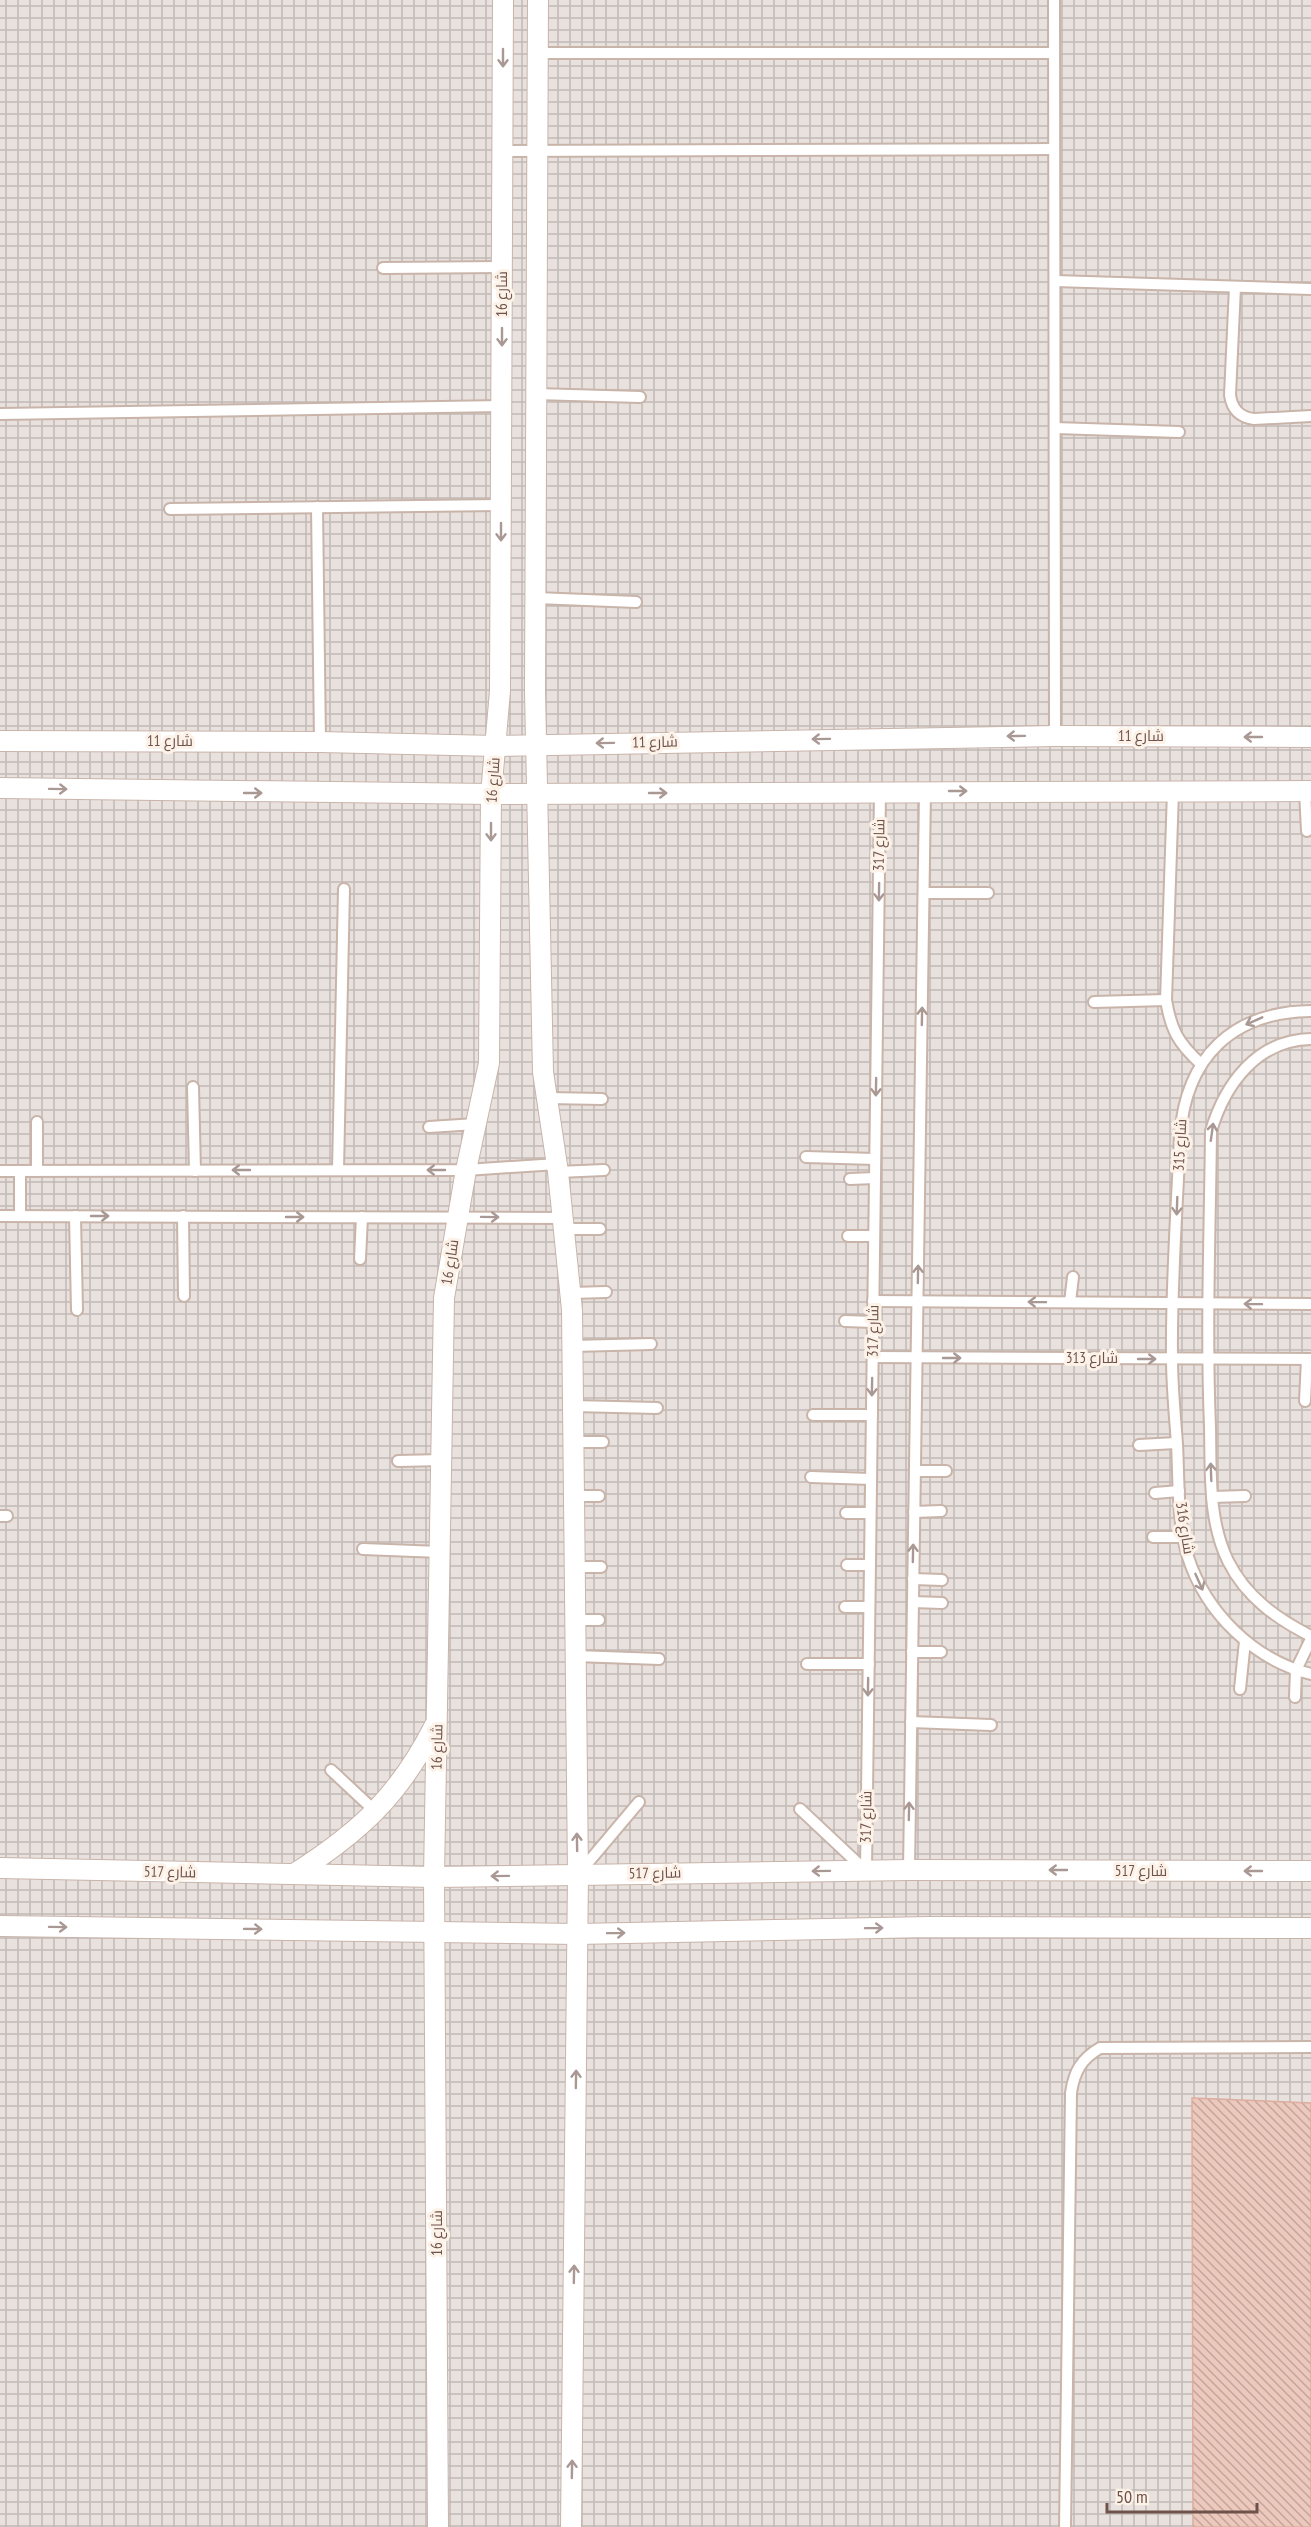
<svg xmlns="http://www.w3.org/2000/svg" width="1311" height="2527" font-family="'PT Sans Narrow',Cairo,sans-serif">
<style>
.industrial{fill:url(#industrial-grid)}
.building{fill:url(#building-back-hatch);stroke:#ddad9f;stroke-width:1.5}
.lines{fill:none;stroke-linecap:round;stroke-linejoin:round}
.service-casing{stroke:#c9b4aa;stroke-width:14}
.minor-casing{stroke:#c9b4aa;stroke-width:22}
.service{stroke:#fff;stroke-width:10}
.minor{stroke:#fff;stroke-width:20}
.oneway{stroke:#a99893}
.labels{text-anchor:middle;stroke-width:6;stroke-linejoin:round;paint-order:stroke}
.street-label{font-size:15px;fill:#6f534b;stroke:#fdf2e8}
</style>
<defs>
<pattern id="industrial-grid" width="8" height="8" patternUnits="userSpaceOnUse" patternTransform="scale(1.5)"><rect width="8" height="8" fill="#e9e1dd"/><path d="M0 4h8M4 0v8" fill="none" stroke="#c1b9b5"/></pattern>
<pattern id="building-back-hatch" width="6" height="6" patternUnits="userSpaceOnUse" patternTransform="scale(1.5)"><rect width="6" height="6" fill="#ecc8bd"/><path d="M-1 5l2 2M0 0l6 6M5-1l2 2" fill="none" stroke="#c3a59c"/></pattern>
</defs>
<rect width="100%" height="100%" fill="#faede3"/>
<!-- industrial -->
<rect class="industrial" x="0" y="0" width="1311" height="2527"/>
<!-- building -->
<polygon class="building" points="1192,2098 1311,2103 1311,2527 1193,2527"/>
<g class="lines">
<defs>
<g id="service">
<polyline points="1054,0 1055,736"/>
<polyline points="537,53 1054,53"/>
<polyline points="503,151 1054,149"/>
<polyline points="383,268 502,267"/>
<polyline points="1055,281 1311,289"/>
<path d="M1235,287l-5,108c2,14 9,22 24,24l57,-3"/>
<polyline points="536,394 640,397"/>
<polyline points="0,414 502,406"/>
<polyline points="1055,428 1179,432"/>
<polyline points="317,507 320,742"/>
<polyline points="170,509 501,505"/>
<polyline points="536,598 636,602"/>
<path d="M1173,791l-7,209c5,30 12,43 35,64"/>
<polyline points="1305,791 1307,831"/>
<polyline points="924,893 988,893"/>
<polyline points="1094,1002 1166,1000"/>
<path d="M1311,1011c-79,1 -125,46 -131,125 -3,74 -9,148 -8,222 0,29 3,58 5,86 2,37 0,77 11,113 18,56 66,103 123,117"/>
<path d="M1311,1039c-54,1 -86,45 -100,92 -1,99 -5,198 -1,296 1,45 -2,93 18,134 18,36 49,58 83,75"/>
<polyline points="193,1087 195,1171"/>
<polyline points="548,1098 602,1099"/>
<polyline points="37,1122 37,1171"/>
<polyline points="429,1127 476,1124"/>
<polyline points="806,1157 875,1159"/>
<polyline points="338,1170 344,889"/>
<polyline points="0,1171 466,1170 557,1164"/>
<polyline points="20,1171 20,1216"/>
<polyline points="558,1172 604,1170"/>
<polyline points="850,1179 875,1178"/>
<polyline points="0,1216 564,1218"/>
<polyline points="75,1216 77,1310"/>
<polyline points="183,1216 184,1296"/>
<polyline points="565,1229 600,1229"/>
<polyline points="848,1236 874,1236"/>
<polyline points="360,1259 362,1217"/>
<polyline points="571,1293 606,1292"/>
<polyline points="873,1301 1311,1304"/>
<polyline points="1070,1302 1073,1277"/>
<polyline points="845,1321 873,1322"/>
<polyline points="573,1346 651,1344"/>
<polyline points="873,1357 1311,1359"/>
<polyline points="1305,1401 1307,1359"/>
<polyline points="573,1406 657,1408"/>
<polyline points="813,1415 872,1415"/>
<polyline points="574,1442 603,1442"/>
<polyline points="1139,1445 1176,1443"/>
<polyline points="398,1461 442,1460"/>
<polyline points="915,1471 946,1471"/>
<polyline points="811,1477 871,1479"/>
<polyline points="1155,1493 1179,1491"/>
<polyline points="574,1496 599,1496"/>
<polyline points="1212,1497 1245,1496"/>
<polyline points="914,1512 941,1511"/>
<polyline points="846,1513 870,1513"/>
<polyline points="0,1516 7,1516"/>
<polyline points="1153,1537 1184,1537"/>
<polyline points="363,1549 440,1552"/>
<polyline points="847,1565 870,1565"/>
<polyline points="575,1567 601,1567"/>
<polyline points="913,1579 942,1580"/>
<polyline points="913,1602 942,1603"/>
<polyline points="845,1607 869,1607"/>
<polyline points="575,1620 599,1620"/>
<polyline points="912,1652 941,1652"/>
<polyline points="576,1656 659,1659"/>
<polyline points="807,1664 869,1664"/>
<polyline points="1240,1689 1245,1641"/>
<polyline points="1295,1697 1296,1670 1311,1639"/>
<polyline points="911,1722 991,1725"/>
<polyline points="331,1770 376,1812"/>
<polyline points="800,1809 865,1870"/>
<polyline points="866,1870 880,792"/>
<polyline points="909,1870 925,791"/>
<polyline points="580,1872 639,1802"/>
<path d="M1065,2527l6,-434c3,-21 10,-34 29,-45l211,-1"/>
</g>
<g id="minor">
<polyline points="538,0 535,691 543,1072 558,1172 572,1310 578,1875 571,2527"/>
<polyline points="0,741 320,742 496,746 1055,736 1311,737"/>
<polyline points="0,788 491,794 1311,791"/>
<polyline points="0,1868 434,1877 909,1870 1311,1871"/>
<path d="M294,1874c66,-42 105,-78 141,-149"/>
<polyline points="0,1926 577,1934 930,1927 1311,1928"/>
<polyline points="438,2527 434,1877 444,1298 466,1170 489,1063 491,794 500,691 503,0"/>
</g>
</defs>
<!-- service casing -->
<use href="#service" class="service-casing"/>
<!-- minor casing -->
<use href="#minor" class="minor-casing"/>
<!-- service -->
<use href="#service" class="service"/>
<!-- minor -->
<use href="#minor" class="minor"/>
</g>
<!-- one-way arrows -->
<defs><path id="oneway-shaft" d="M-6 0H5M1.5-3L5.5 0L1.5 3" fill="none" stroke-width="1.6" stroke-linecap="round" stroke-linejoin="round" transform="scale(1.5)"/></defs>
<g class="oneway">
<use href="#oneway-shaft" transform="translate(503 58) rotate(90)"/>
<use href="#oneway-shaft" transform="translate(502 337) rotate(90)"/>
<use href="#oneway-shaft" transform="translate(501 532) rotate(90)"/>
<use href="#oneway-shaft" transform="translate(1016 736) rotate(179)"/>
<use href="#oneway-shaft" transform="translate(1253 737) rotate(-180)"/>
<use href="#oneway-shaft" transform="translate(821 739) rotate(179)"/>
<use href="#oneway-shaft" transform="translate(605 743) rotate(179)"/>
<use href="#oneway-shaft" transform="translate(58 789) rotate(1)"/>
<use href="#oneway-shaft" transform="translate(958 791)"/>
<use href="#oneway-shaft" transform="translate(253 793)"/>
<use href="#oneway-shaft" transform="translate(658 793)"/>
<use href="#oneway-shaft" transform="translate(491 832) rotate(90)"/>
<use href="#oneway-shaft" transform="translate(879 892) rotate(91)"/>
<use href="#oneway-shaft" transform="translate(922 1016) rotate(-89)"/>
<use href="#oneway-shaft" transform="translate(1254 1021) rotate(156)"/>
<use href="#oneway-shaft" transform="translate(876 1087) rotate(91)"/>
<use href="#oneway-shaft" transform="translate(1212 1132) rotate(-82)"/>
<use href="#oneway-shaft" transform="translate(241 1170) rotate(180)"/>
<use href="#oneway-shaft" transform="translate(436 1170) rotate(180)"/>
<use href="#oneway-shaft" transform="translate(1177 1206) rotate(92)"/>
<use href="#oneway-shaft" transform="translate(100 1216)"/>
<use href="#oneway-shaft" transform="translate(295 1217)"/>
<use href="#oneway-shaft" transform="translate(490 1217) rotate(1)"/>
<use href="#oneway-shaft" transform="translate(918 1274) rotate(-89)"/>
<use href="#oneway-shaft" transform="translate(1037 1302) rotate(-179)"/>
<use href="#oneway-shaft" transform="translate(1253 1304) rotate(-179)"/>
<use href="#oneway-shaft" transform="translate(952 1358)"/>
<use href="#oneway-shaft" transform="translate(1147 1359)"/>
<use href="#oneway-shaft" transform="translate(872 1387) rotate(91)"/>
<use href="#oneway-shaft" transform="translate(1211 1472) rotate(-92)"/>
<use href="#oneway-shaft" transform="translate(913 1553) rotate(-89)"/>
<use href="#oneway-shaft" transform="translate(1199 1582) rotate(66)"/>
<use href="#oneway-shaft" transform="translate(868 1687) rotate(91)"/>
<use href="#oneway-shaft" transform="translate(909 1811) rotate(-89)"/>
<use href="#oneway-shaft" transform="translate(577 1842) rotate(-91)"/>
<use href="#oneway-shaft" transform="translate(1058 1870) rotate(-180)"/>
<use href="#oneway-shaft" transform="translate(821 1871) rotate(179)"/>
<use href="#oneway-shaft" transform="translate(1253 1871) rotate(-180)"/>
<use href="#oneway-shaft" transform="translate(500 1876) rotate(179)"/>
<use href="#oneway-shaft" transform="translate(58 1927) rotate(1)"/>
<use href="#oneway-shaft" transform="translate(874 1928) rotate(-1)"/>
<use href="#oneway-shaft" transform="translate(253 1929) rotate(1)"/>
<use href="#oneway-shaft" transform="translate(616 1933) rotate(-1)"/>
<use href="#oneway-shaft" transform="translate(576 2079) rotate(-89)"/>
<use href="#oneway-shaft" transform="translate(574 2274) rotate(-89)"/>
<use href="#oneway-shaft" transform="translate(572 2469) rotate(-89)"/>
</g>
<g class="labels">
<!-- street labels -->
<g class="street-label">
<text transform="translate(502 294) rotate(-90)" y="5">شارع 16</text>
<text x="1141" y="741">شارع 11</text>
<text x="170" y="746">شارع 11</text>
<text transform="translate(655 742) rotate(-1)" y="5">شارع 11</text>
<text transform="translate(493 780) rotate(-86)" y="5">شارع 16</text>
<text transform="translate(879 845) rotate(-89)" y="5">شارع 317</text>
<text transform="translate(1180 1145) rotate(-87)" y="5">شارع 315</text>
<text transform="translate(450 1262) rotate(-81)" y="5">شارع 16</text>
<text transform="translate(873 1331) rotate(-89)" y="5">شارع 317</text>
<text x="1092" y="1363">شارع 313</text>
<text transform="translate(1185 1528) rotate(81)" y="5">شارع 316</text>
<text transform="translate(437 1747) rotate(-89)" y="5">شارع 16</text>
<text transform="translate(866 1817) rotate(-89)" y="5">شارع 317</text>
<text x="1141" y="1876">شارع 517</text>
<text transform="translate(170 1872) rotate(1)" y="5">شارع 517</text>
<text transform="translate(655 1873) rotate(-1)" y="5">شارع 517</text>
<text transform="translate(437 2233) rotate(-90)" y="5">شارع 16</text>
</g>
</g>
<!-- scale -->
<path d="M1107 2503v9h150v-9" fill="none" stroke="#6f534b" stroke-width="3"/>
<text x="1116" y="2503" font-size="18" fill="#6f534b" stroke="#fdf2e8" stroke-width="4.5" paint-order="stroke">50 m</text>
</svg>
